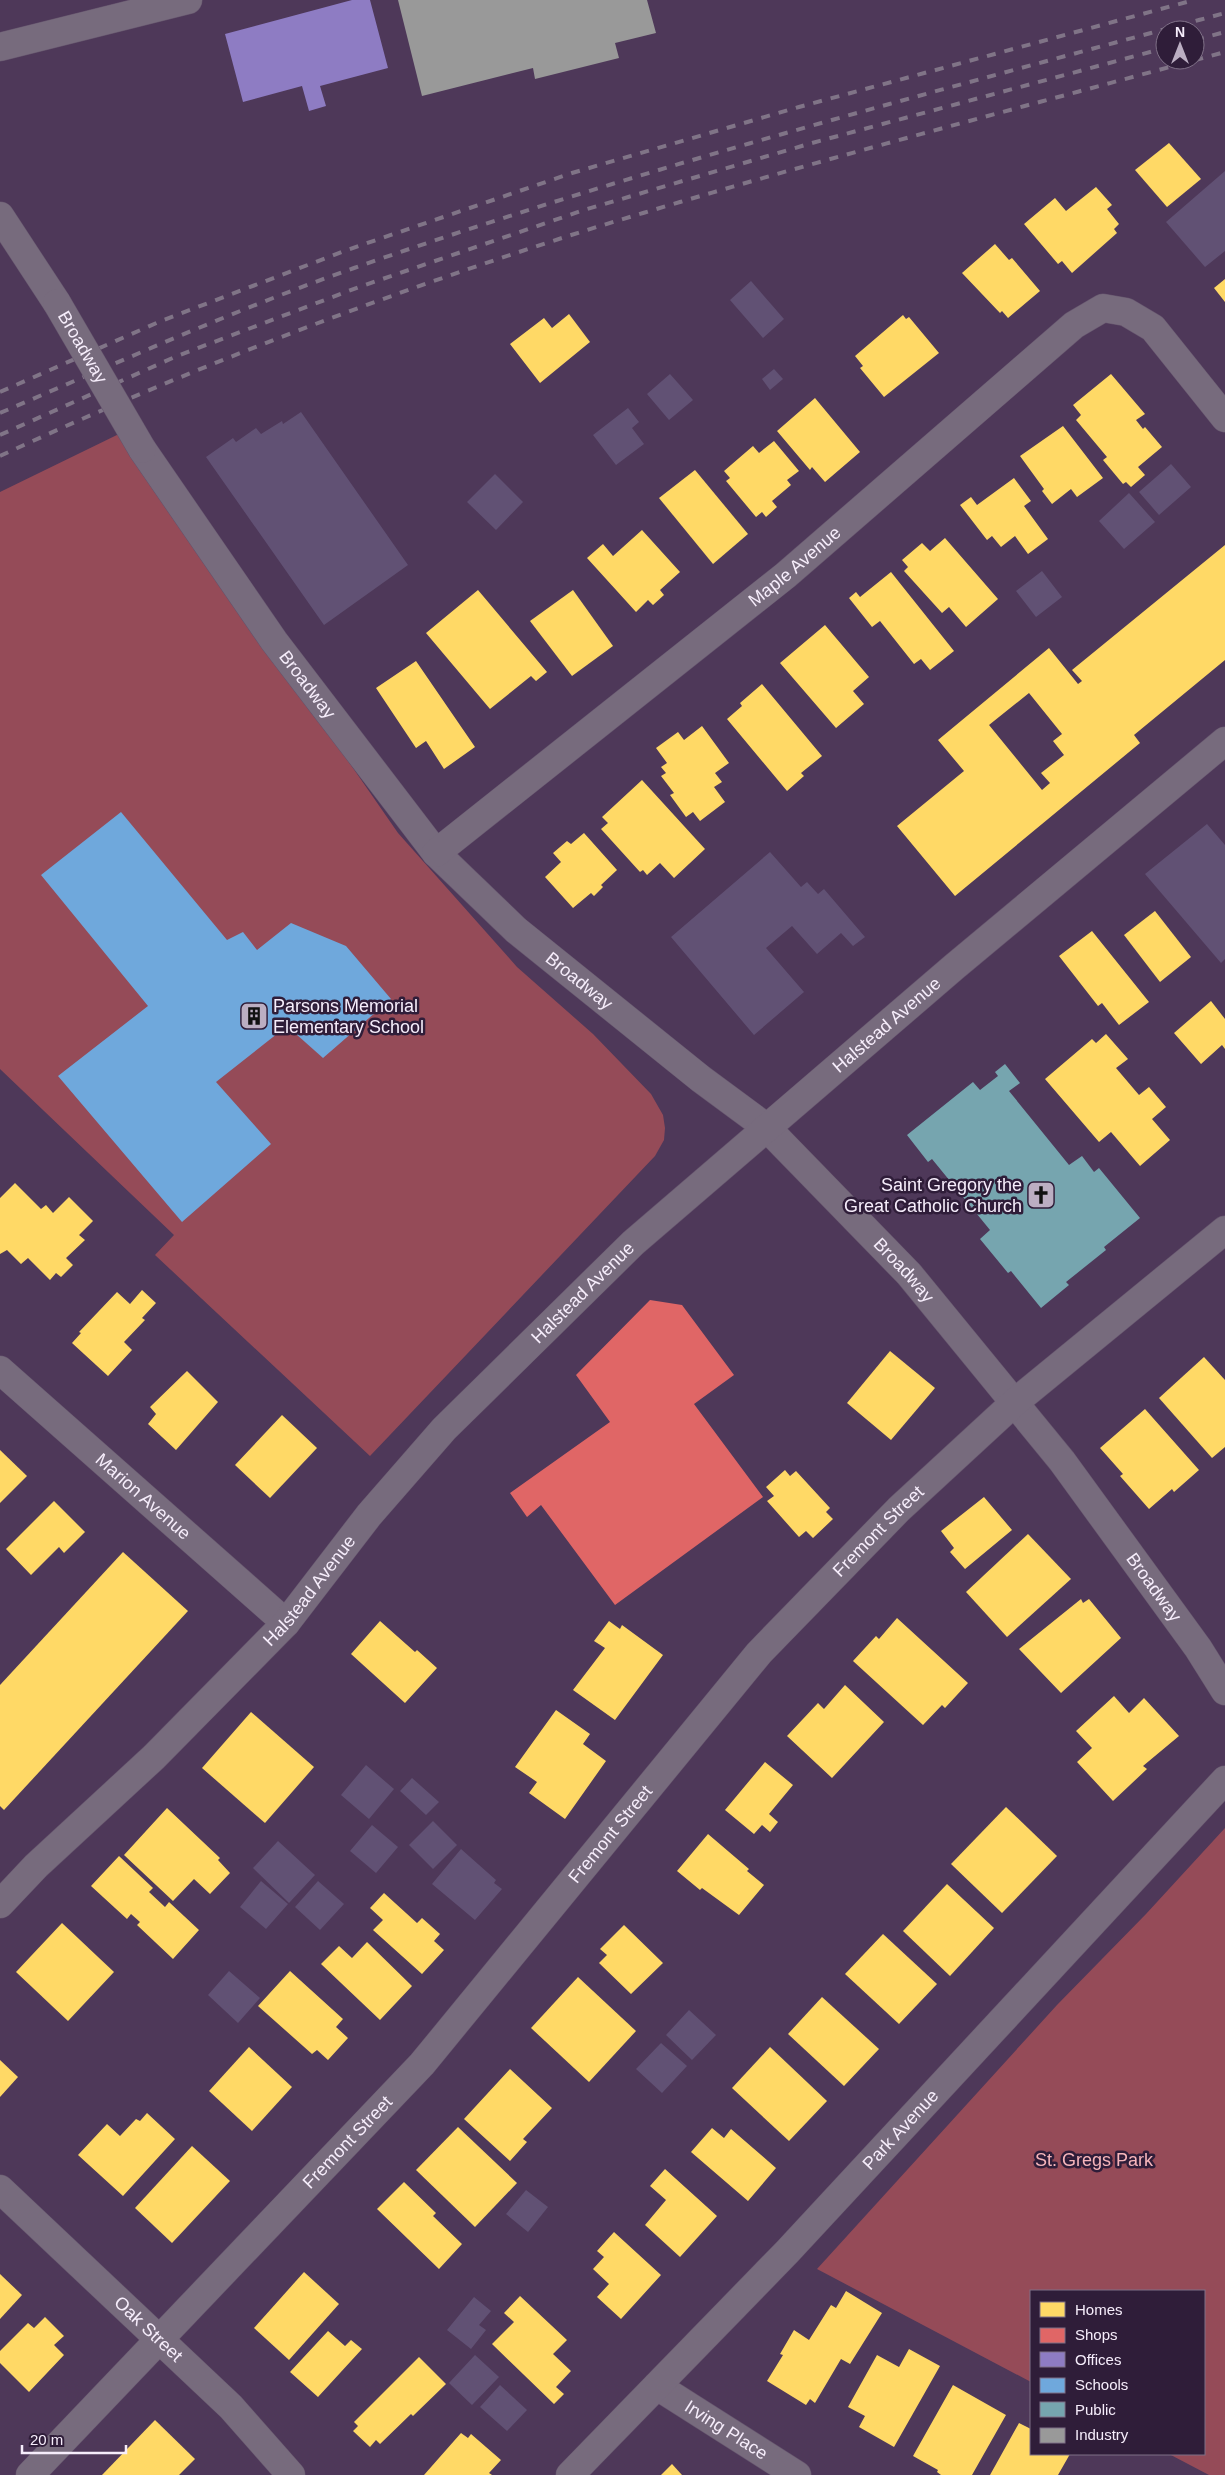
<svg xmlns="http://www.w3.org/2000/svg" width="1225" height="2475" font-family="Arial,sans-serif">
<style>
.green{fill:#954b58}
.homes{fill:#ffd966;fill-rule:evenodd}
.shops{fill:#e06666}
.offices{fill:#8e7cc3}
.schools{fill:#6fa8dc}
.public{fill:#76a5af}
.industry{fill:#999}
.building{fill:#615174}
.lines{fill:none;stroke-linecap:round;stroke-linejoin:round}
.minor-casing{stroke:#65546d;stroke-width:29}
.minor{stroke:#776b7d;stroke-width:28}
.rail{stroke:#807487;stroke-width:4;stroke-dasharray:9 9;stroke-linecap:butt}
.minor-bridge-casing{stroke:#65546d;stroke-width:29;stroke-linecap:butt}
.minor-bridge{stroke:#776b7d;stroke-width:28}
.labels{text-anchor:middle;stroke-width:5;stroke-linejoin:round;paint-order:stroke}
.street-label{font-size:18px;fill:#f6edfb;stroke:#2f1d39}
.poi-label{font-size:18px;fill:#f6edfb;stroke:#2f1d39;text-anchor:start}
.park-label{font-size:18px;fill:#f7b6bb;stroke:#2f1d39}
</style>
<rect width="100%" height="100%" fill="#4e3859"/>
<!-- green -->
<g class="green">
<polygon points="121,433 398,833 517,967 593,1034 651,1094 663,1115 665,1128 664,1140 655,1156 370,1456 155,1255 174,1235 0,1069 0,492"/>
<polygon points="1225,1828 1225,2475 1209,2475 1169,2454 1204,2454 1204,2291 1031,2291 1031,2382 817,2269 1057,2005 1146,1914"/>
</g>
<!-- homes -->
<g class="homes">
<polygon points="1169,143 1201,179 1167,207 1135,170"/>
<polygon points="1096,187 1112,205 1107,209 1119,224 1114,229 1117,233 1072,273 1062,261 1058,264 1024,224 1055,198 1066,211"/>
<polygon points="995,244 1009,260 1012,258 1040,291 1008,318 1002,311 1000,313 962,273"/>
<polygon points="1225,279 1225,302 1214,288"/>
<polygon points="569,314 590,342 540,383 510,344 544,318 552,328"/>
<polygon points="903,315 906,319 909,317 939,353 884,397 860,368 863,366 855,356"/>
<polygon points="1111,374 1145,414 1136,420 1143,429 1145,427 1162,447 1138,467 1145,475 1131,487 1126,482 1123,484 1103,460 1107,457 1076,420 1081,415 1073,405"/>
<polygon points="815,398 860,452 825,482 812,467 810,470 777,431"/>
<polygon points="1063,426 1103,478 1077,497 1071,489 1052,504 1042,491 1044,489 1020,456"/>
<polygon points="774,441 799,471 787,480 791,485 772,501 777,507 766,517 762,512 756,517 726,481 730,478 724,471 753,446 759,453"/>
<polygon points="695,470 748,534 713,564 659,498"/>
<polygon points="1014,478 1031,501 1024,506 1048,539 1028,554 1015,536 1001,547 992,536 987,540 960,505 971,497 977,505"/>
<polygon points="642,530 680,572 660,590 664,595 653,605 648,600 636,612 587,558 603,544 613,556"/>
<polygon points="945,538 998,599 966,627 949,607 942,613 904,571 908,567 902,560 922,543 930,551"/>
<path d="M1225,545v115l-91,75 6,8 -185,153 -58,-70 67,-55 -26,-31 111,-92 29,36 4,-3 -10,-11zM1029,693l33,41 -9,7 11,14 -23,18 9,10 -8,7 -53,-65z"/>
<polygon points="891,572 954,651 930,670 921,659 914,664 880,621 872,627 849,598 856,592 860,597"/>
<polygon points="478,590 547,672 536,681 531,676 490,709 426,633"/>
<polygon points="573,590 613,646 572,676 530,621"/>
<polygon points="825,625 869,677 853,691 864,704 836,728 780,663"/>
<polygon points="416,661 475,747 444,769 426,741 416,748 376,688"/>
<polygon points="762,684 822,756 801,773 804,776 787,791 727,719 742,706 740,703"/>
<polygon points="702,726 729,763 715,773 722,782 714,787 725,802 700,821 693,812 686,817 670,795 674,793 661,776 666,773 661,767 667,763 656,748 678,732 684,740"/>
<polygon points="642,780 705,849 674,878 660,863 647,875 643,870 640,872 601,829 608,823 602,817"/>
<polygon points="584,833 617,870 601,885 603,887 594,896 591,893 573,908 545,877 561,862 553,853 567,841 571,844"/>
<polygon points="1155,911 1191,957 1160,982 1124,935"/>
<polygon points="1092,931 1149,1002 1119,1025 1102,1003 1098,1006 1059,956"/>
<polygon points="1211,1001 1225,1019 1225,1049 1222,1045 1201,1064 1174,1033"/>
<polygon points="1106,1034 1128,1059 1116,1068 1139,1095 1149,1087 1166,1107 1152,1119 1170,1140 1140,1166 1111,1132 1099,1142 1045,1079 1092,1039 1096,1043"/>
<polygon points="15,1183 41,1209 46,1205 53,1213 69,1197 93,1221 79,1235 85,1240 66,1258 73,1265 61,1277 56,1273 50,1280 28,1258 21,1264 7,1250 0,1254 0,1198"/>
<polygon points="142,1290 156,1303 142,1318 145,1320 124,1342 132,1350 108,1376 72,1343 81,1333 79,1332 117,1292 130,1304"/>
<polygon points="890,1351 935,1388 891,1440 847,1403"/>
<polygon points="1204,1357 1225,1380 1225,1447 1212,1458 1159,1398"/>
<polygon points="187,1371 218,1402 176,1450 148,1424 156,1414 150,1407"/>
<polygon points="1145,1409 1199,1470 1174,1492 1172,1489 1149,1509 1120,1476 1123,1474 1100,1448"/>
<polygon points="282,1415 317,1448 270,1498 235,1465"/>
<polygon points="0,1450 27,1476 0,1503"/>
<polygon points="785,1470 790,1476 796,1471 830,1508 826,1512 833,1519 813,1538 806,1531 799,1537 767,1501 774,1496 766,1487"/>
<polygon points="984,1497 1012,1530 965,1569 950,1552 954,1548 941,1531"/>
<polygon points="54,1501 85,1532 64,1553 59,1547 31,1575 6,1549"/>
<polygon points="1028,1534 1071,1579 1007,1637 966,1592"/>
<polygon points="123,1552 188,1611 4,1810 0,1806 0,1685"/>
<polygon points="1081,1599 1083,1603 1089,1599 1121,1638 1061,1693 1019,1649"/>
<polygon points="897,1618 968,1683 945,1708 942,1705 923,1725 853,1661 876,1636 879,1639"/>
<polygon points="380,1621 415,1652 417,1650 437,1668 405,1703 351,1654"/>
<polygon points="609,1621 620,1629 622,1625 663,1655 615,1720 573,1690 605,1648 594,1641"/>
<polygon points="845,1685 884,1722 832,1778 787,1736 818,1703 824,1709"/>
<polygon points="1114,1696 1129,1713 1144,1698 1179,1736 1143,1766 1147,1769 1113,1801 1077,1762 1092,1748 1076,1731"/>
<polygon points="556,1710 590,1734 583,1744 606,1761 565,1819 529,1793 537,1782 515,1767"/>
<polygon points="251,1712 314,1767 265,1823 202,1768"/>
<polygon points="765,1762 793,1785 769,1814 778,1822 770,1832 762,1825 754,1834 725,1810"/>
<polygon points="1006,1807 1057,1856 1002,1913 951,1864"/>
<polygon points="167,1808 220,1858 218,1860 230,1873 210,1894 194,1879 173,1901 124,1855"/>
<polygon points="708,1834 749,1869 747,1871 764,1885 739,1915 702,1888 700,1890 677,1871"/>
<polygon points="119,1856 153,1888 149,1892 165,1907 169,1902 199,1930 173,1959 137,1925 140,1922 131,1914 127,1919 91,1886"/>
<polygon points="947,1884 994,1928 950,1976 903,1931"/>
<polygon points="384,1893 417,1923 422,1918 440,1934 434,1941 444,1950 422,1974 373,1930 383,1920 370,1908"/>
<polygon points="62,1923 114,1972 68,2021 16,1972"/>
<polygon points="624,1925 663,1963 631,1994 599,1963 607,1955 600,1949"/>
<polygon points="883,1934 937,1984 899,2024 845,1974"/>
<polygon points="367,1942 412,1986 380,2020 321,1964 339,1946 352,1958"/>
<polygon points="290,1971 343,2019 336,2027 348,2038 328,2060 317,2050 312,2054 258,2006"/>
<polygon points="578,1977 636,2031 589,2082 531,2028"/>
<polygon points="822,1997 879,2049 844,2086 788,2034"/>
<polygon points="249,2047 292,2087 252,2131 209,2091"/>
<polygon points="770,2047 827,2101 789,2141 732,2088"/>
<polygon points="0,2060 18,2077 0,2097"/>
<polygon points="510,2069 552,2108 523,2139 527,2142 510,2161 464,2119"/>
<polygon points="147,2113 175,2139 123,2196 78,2155 107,2124 120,2136 136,2119 140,2121"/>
<polygon points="458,2127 517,2183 475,2227 416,2170"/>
<polygon points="712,2128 724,2138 731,2129 776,2168 748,2201 691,2152"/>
<polygon points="192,2146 230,2181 172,2243 135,2208"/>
<polygon points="665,2169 717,2216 680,2257 645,2225 666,2200 650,2186"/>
<polygon points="404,2182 436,2213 433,2216 462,2244 439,2269 377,2209"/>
<polygon points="614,2232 661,2275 621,2319 597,2297 609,2284 593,2269 604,2257 597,2251"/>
<polygon points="304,2272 339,2304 289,2360 254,2328"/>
<polygon points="0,2274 22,2295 0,2319"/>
<polygon points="846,2291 882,2313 850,2364 841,2359 815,2403 810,2399 806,2405 767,2381 783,2355 780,2354 794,2330 809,2340 831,2305 836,2308"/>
<polygon points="520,2296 567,2340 553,2354 571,2371 556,2387 564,2394 554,2404 492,2344 514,2322 504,2313"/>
<polygon points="45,2317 64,2336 54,2345 64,2355 29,2392 0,2363 0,2351 28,2323 34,2328"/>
<polygon points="328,2331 345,2346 351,2340 362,2349 318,2397 290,2372"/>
<polygon points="909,2349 940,2366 894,2447 859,2427 865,2416 848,2407 877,2355 899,2367"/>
<polygon points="419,2357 446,2384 413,2416 411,2414 380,2444 376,2440 370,2447 353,2431 358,2426 354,2422"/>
<polygon points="953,2385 1006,2415 972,2475 941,2475 937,2472 938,2470 913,2456"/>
<polygon points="155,2420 195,2459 179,2475 102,2475"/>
<polygon points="1019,2423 1031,2429 1031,2454 1070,2454 1058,2475 990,2475"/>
<polygon points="461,2433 468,2438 471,2434 501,2460 489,2473 492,2475 424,2475"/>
<polygon points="672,2464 682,2475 661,2475"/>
</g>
<!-- shops -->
<polygon class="shops" points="650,1300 682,1305 734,1375 694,1404 763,1497 615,1605 541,1505 527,1517 510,1493 610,1422 576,1375"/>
<!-- offices -->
<polygon class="offices" points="352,0 370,0 388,68 320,86 326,106 309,111 302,86 243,102 225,34"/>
<!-- schools -->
<polygon class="schools" points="121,812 227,940 243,932 257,950 291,923 346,946 391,999 323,1058 287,1026 216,1082 271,1144 182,1222 58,1076 148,1006 41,875"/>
<!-- public -->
<polygon class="public" points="1005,1064 1020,1083 1009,1091 1069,1165 1082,1156 1094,1172 1099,1168 1140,1218 1104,1247 1106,1250 1066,1282 1069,1285 1041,1308 1011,1271 1008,1273 980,1239 990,1230 932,1159 928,1162 907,1135 973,1082 980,1090 998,1076 995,1072"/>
<!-- industry -->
<polygon class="industry" points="398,0 647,0 656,33 615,43 619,58 535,79 533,68 422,96"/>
<!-- building -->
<g class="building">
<polygon points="1225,171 1225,251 1205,267 1166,222"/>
<polygon points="751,281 784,319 763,338 730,300"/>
<polygon points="774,369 783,379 770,390 762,379"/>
<polygon points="670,374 693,400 669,420 647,394"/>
<polygon points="628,408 639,422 632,428 644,444 616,465 593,435"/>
<polygon points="301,412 408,565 324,625 206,457 233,438 236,442 256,428 261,434 282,421 283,424"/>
<polygon points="1171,464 1191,487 1159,515 1139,492"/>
<polygon points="495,474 523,502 496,530 467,502"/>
<polygon points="1129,493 1155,522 1124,549 1099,521"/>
<polygon points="1042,571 1062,597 1036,617 1016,591"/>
<polygon points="1207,824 1225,845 1225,959 1221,963 1145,874"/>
<polygon points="770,852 801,887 807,882 818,894 824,889 865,937 853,946 841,933 817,954 792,926 766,948 804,992 754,1035 671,937"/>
<polygon points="366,1765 394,1789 369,1819 341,1795"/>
<polygon points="412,1778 439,1802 426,1815 400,1791"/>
<polygon points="433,1821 457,1845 433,1869 409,1845"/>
<polygon points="372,1825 398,1847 376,1873 350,1851"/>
<polygon points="278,1841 315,1875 289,1903 253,1868"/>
<polygon points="461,1849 496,1880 494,1883 502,1889 475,1920 432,1884"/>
<polygon points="261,1881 288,1904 266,1929 240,1907"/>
<polygon points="318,1881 344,1904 320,1930 295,1907"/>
<polygon points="229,1971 260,1998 238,2023 208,1995"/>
<polygon points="689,2010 716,2035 692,2060 666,2035"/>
<polygon points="661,2043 687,2066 662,2093 636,2069"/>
<polygon points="526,2190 548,2207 528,2232 506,2214"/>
<polygon points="474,2297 491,2311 479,2325 486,2330 471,2349 447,2330"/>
<polygon points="475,2355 499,2377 472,2405 449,2383"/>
<polygon points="500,2385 527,2410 507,2431 480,2407"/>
</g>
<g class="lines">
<defs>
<g id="minor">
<polyline points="0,47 188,0"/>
<polyline points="0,216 57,303"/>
<path id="s1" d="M142,449l132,192 162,212 80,77 185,149 65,48 143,147 153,187 136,187 27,43"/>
<path id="s2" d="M436,853l350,-278 288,-250 29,-17 23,4 27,16 72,90"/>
<path id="s3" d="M0,1370l286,253"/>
<path id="s4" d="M0,1904l36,-38 118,-109 132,-134 83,-108 75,-86 189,-186 321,-276 271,-226"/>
<path id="s5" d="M0,2189l231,218 60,68"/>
<path id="s6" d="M657,2386l140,89"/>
<path id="s7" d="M30,2475l392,-411 337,-411 140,-144 115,-106 211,-173"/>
<path id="s8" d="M570,2475l217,-223 438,-472"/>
</g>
</defs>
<!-- minor casing -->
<use href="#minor" class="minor-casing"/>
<!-- minor -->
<use href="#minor" class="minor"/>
<!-- rail -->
<g class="rail">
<polyline points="1195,40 1225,32"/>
<polyline points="0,392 161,321 347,250 572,173 799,107 1194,0"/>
<path d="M0,413c117,-50 234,-103 354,-145 286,-100 579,-176 871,-255"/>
<polyline points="0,435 177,356 359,287 584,210 812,143 1165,48"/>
<path d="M0,456c190,-88 388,-163 587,-226 211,-65 425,-120 638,-178"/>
</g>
<defs>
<g id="minor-bridge">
<path id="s9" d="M57,303l85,146"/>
</g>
</defs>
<!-- minor-bridge casing -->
<use href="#minor-bridge" class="minor-bridge-casing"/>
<!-- minor-bridge -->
<use href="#minor-bridge" class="minor-bridge"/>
</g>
<!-- icons -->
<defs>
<symbol id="building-square" viewBox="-11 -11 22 22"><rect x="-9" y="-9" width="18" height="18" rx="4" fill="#bbaec2" stroke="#2f1d39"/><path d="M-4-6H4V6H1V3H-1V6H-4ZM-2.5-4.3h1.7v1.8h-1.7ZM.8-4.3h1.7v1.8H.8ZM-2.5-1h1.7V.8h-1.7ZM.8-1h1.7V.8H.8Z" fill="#111"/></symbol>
<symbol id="church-square" viewBox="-11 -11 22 22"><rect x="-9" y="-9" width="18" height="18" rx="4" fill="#bbaec2" stroke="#2f1d39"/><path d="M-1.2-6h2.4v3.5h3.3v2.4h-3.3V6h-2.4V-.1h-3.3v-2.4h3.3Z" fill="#111"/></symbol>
</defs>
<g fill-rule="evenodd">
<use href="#building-square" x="238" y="1000" width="32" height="32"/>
<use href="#church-square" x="1025" y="1179" width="32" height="32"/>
</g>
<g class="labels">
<!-- street labels -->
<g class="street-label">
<text dy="6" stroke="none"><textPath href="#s9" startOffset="51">Broadway</textPath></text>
<text dy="6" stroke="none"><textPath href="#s2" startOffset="459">Maple Avenue</textPath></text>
<text dy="6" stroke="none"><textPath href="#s1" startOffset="288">Broadway</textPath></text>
<text dy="6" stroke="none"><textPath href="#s1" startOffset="692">Broadway</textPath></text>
<text dy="6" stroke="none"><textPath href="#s4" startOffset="1251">Halstead Avenue</textPath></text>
<text dy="6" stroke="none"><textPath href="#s1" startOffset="1128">Broadway</textPath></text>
<text dy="6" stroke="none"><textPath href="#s4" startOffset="846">Halstead Avenue</textPath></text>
<text dy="6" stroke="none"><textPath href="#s3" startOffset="191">Marion Avenue</textPath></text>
<text dy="6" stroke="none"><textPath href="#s7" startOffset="1270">Fremont Street</textPath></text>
<text dy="6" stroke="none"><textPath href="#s1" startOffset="1532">Broadway</textPath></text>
<text dy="6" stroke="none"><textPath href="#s4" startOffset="441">Halstead Avenue</textPath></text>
<text dy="6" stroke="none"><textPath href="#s7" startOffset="865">Fremont Street</textPath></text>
<text dy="6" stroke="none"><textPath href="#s8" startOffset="478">Park Avenue</textPath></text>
<text dy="6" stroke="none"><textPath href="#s7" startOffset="460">Fremont Street</textPath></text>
<text dy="6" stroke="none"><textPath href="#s5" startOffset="204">Oak Street</textPath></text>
<text dy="6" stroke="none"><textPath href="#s6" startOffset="82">Irving Place</textPath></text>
</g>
<!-- poi labels -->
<g class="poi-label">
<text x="273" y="1012">Parsons Memorial<tspan x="273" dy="21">Elementary School</tspan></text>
<text x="1022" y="1191" text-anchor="end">Saint Gregory the<tspan x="1022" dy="21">Great Catholic Church</tspan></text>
</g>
<!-- park labels -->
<g class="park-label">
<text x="1094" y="2166">St. Gregs Park</text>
</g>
</g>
<!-- legend -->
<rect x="1030" y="2290" width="175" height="165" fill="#2f1d39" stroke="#7f7087"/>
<rect x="1040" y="2302" width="25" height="15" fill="#ffd966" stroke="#7f7087"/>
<text x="1075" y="2315" font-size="15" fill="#f6edfb">Homes</text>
<rect x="1040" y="2328" width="25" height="15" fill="#e06666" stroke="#7f7087"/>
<text x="1075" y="2340" font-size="15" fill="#f6edfb">Shops</text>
<rect x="1040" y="2352" width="25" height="15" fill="#8e7cc3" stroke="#7f7087"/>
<text x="1075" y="2365" font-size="15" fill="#f6edfb">Offices</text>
<rect x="1040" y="2378" width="25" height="15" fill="#6fa8dc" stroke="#7f7087"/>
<text x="1075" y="2390" font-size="15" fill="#f6edfb">Schools</text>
<rect x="1040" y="2402" width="25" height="15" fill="#76a5af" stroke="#7f7087"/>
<text x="1075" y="2415" font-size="15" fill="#f6edfb">Public</text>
<rect x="1040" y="2428" width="25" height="15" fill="#999999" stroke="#7f7087"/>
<text x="1075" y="2440" font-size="15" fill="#f6edfb">Industry</text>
<!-- north arrow -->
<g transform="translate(1180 45)"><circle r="24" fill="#2f1d39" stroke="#7f7087"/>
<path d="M0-4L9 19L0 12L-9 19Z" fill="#bbaec2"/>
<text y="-8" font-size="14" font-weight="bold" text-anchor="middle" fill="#f6edfb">N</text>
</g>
<!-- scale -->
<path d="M22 2445v8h104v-8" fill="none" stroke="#f6edfb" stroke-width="2.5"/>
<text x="30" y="2445" font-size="15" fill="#f6edfb" stroke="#2f1d39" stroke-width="4" paint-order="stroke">20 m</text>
</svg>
